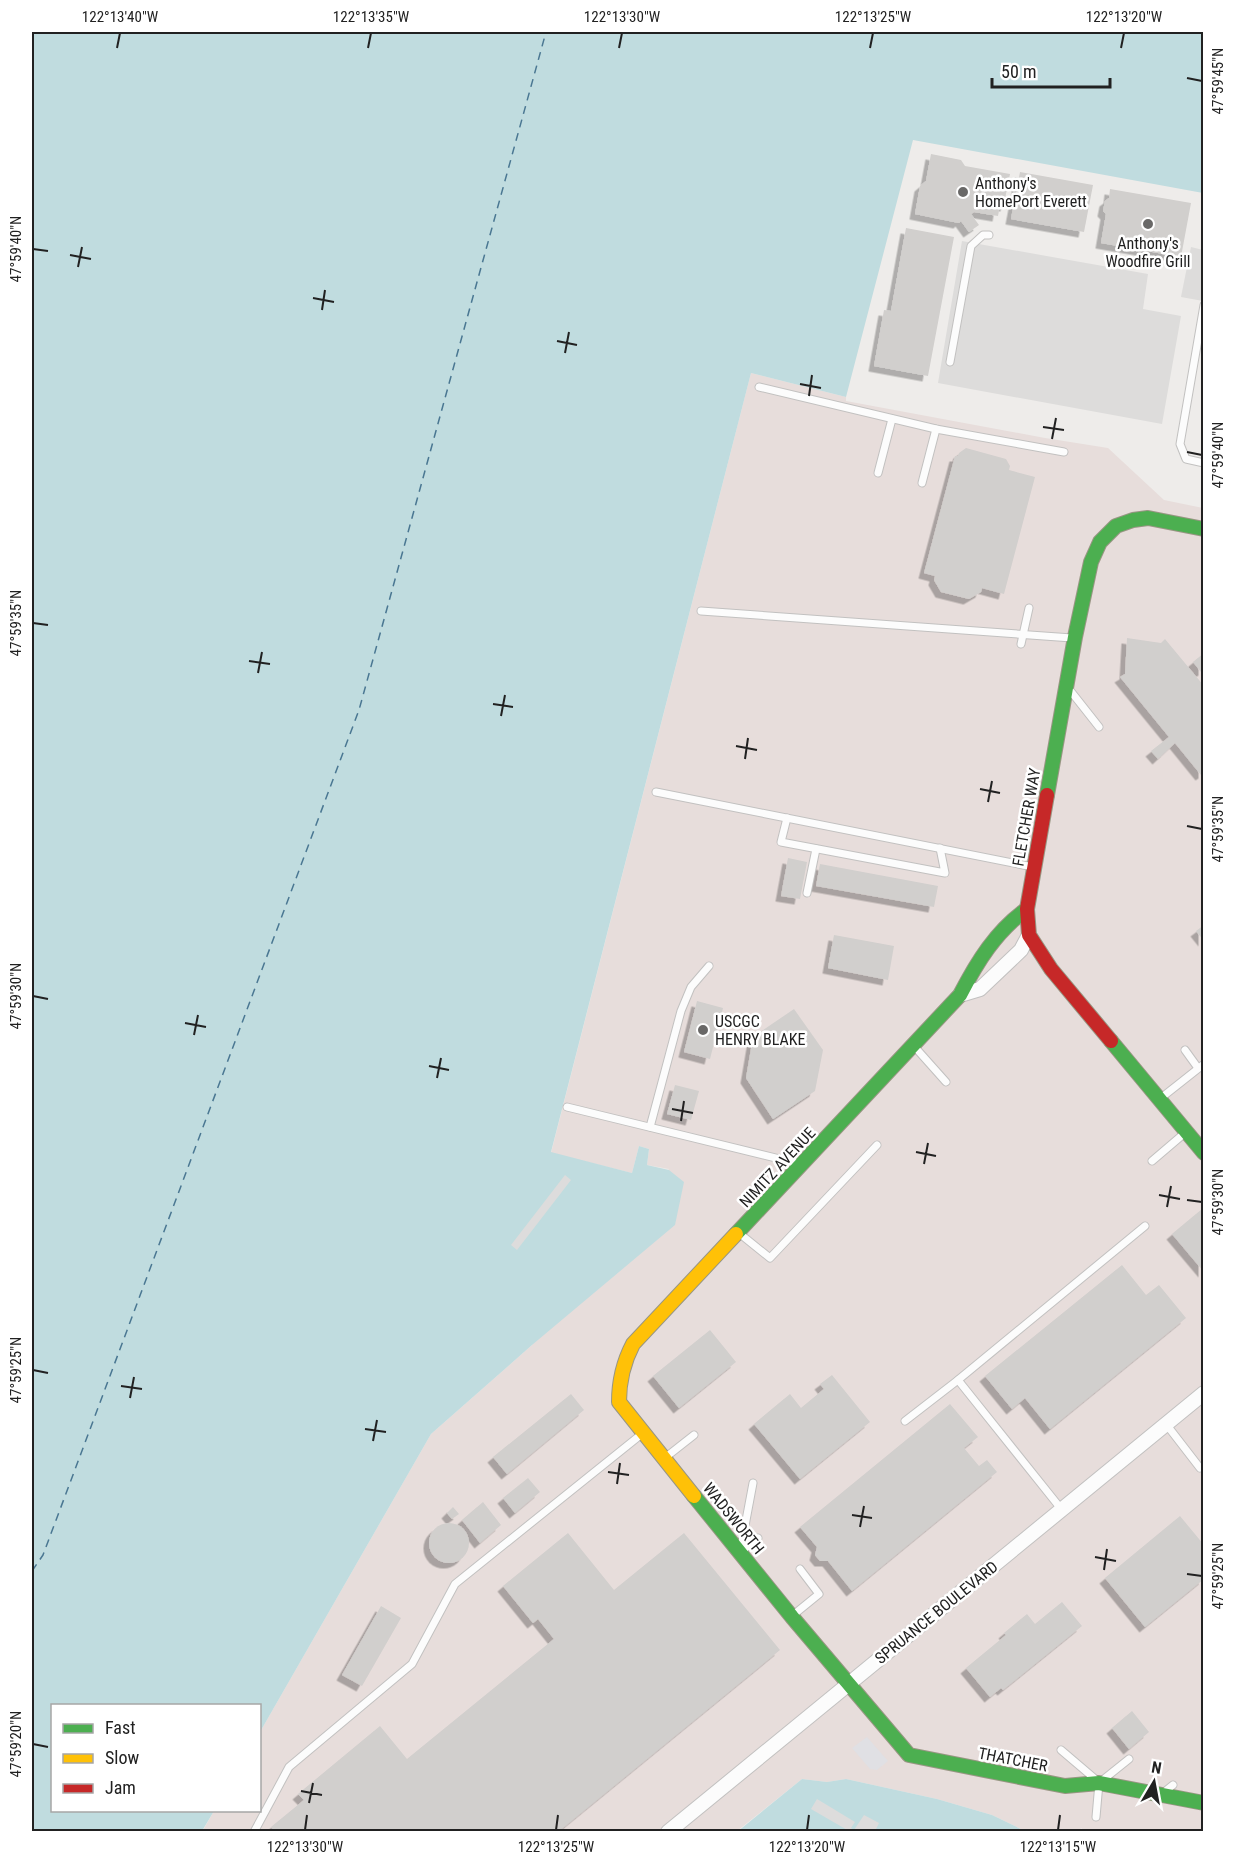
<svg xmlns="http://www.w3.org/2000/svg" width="1235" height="1863" font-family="'Roboto Condensed',sans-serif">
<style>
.built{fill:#dddcdb}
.military{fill:#e7dddb}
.plaza{fill:#e0e0e4}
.water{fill:#c0dcdf}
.pier{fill:#dddcdc}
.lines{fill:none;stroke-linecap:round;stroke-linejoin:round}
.ferry{stroke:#4a7792;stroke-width:1.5;stroke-dasharray:8 6;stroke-linecap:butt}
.building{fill:#d1cfcd;filter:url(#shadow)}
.lane-casing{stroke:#c2c1c0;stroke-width:9}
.street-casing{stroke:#c2c1c0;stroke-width:16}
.fast-casing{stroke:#989683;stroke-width:16}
.slow-casing{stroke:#989683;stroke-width:16}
.jam-casing{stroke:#989683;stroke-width:16}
.lane{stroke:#fcfcfc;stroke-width:7}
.street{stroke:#fcfcfc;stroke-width:14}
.fast{stroke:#4caf50;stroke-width:14}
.slow{stroke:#ffc107;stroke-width:14}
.jam{stroke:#c62828;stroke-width:14}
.ticks{fill:none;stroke:#212121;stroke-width:2}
.poi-dot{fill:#696867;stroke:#fff;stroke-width:2}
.labels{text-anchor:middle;stroke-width:5;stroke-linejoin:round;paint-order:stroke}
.poi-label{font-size:16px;fill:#212121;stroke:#fff;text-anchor:start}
.street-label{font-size:16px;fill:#212121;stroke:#fff}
.neatline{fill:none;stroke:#212121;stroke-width:2}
.ticks-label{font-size:15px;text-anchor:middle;fill:#212121}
</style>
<defs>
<filter id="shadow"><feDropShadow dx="-5.5" dy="5.5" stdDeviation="0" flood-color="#0004"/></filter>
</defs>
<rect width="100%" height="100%" fill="#eeecea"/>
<!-- built -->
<g class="built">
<polygon points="962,241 1148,274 1143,309 1181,316 1162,424 938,383"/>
<polygon points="1191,247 1203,250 1203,301 1181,297"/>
</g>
<!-- military -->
<polygon class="military" points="751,373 846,397 846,401 1045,438 1108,448 1164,500 1203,508 1203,1831 1080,1831 1082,1828 1076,1831 1025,1831 992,1815 937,1799 846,1779 827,1782 802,1779 737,1831 202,1832 214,1811 260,1810 260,1732 431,1434 532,1345 669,1169 647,1165 649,1149 639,1146 632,1173 551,1153"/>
<!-- plaza -->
<polygon class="plaza" points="867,1737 888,1761 877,1770 870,1769 852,1748"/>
<!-- water -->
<g class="water">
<polygon points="32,32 1203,32 1203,193 913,140 846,397 751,373 551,1152 632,1173 639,1146 649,1149 647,1165 669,1170 684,1182 675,1225 532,1345 431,1434 260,1732 260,1706 52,1706 52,1810 214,1811 202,1831 32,1832"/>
<polygon points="802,1779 827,1782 846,1779 937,1799 992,1815 1025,1831 737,1832"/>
</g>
<!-- pier -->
<g class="pier">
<polygon points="565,1175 571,1180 517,1250 511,1245"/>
<polygon points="817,1799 855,1822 851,1828 854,1830 864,1815 879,1823 876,1829 871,1829 869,1831 849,1831 811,1809"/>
</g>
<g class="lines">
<!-- ferry -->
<polyline class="ferry" points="32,1571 43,1555 359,710 546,32"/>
</g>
<!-- building -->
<g class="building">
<polygon points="931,154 961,160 965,166 1010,174 1005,199 1007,199 1006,206 1000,205 998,216 974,212 971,214 979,225 969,232 961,221 959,223 915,214 920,186 926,181"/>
<polygon points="1020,172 1093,185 1084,232 1011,219"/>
<polygon points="1110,189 1191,203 1181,257 1101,243 1106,214 1103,211 1105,201 1109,198"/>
<polygon points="906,228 954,237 928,376 874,366 884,310 891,311"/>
<polygon points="966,448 1006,459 1010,466 1009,470 1035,477 1004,594 982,588 981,592 969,599 941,592 934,580 935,576 924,573 955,456 958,456 959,453"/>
<polygon points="1127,638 1161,643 1165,639 1204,686 1204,773 1201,775 1175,743 1158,759 1151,751 1169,737 1120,677 1125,674"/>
<polygon points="1204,653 1204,670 1201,672 1193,662"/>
<polygon points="788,858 807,862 800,899 781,896"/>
<polygon points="820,864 938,886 934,907 816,886"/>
<polygon points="1204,925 1204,941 1196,931"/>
<polygon points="834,935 894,946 888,980 828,968"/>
<polygon points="697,1001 723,1008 710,1059 684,1052"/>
<polygon points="794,1009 823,1050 815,1091 773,1119 746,1078 753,1037"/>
<polygon points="675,1085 699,1091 691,1120 667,1114"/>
<polygon points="1202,1209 1204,1211 1204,1272 1172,1234"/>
<polygon points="1122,1265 1146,1295 1159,1285 1186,1318 1050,1429 1025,1398 1012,1409 985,1376"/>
<polygon points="710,1330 736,1362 679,1408 653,1376"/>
<polygon points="832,1375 870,1422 800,1479 754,1424 790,1394 801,1408 824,1389 820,1384"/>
<polygon points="571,1394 584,1410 507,1474 493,1457"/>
<polygon points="950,1404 978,1437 964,1448 979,1466 987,1460 997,1472 852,1591 828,1561 820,1561 815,1555 817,1547 800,1527"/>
<polygon points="528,1478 540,1492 515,1513 503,1498"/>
<polygon points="483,1502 501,1525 480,1543 462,1520"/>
<polygon points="453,1507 459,1514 452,1519 447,1513"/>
<polygon points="1180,1516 1204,1545 1204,1579 1145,1627 1105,1578"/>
<circle cx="449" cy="1543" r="20"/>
<polygon points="568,1533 614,1590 684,1533 780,1650 558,1832 275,1832 271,1827 304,1800 298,1794 380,1726 407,1759 554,1639 538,1619 533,1623 503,1586"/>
<polygon points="1062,1602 1082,1626 1003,1690 1001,1688 990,1697 966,1668 1006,1635 1004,1633 1027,1614 1035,1624"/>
<polygon points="381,1606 401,1618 362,1686 342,1675"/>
<polygon points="1132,1711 1149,1732 1129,1749 1112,1728"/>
</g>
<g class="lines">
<defs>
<g id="lane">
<polyline points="1204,305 1180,444 1186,459 1204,463"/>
<polyline points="950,362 971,246 983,235 989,235"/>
<polyline points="759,387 936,429 1064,452"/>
<polyline points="878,473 892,419"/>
<polyline points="922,483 936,429"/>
<polyline points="701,611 1072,638"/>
<polyline points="1021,644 1029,608"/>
<polyline points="1069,689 1099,727"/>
<polyline points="656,792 1033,867"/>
<polyline points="787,818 781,842 945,873 940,848"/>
<polyline points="807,893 816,849"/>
<polyline points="913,1045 946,1082"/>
<polyline points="1185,1050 1198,1068"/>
<polyline points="1161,1098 1204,1064"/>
<polyline points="567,1107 800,1164"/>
<polyline points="650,1127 681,1011 691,987 709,966"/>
<polyline points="1152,1161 1186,1132"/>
<polyline points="739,1233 770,1258 877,1145"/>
<polyline points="958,1380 1062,1510"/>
<polyline points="905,1421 958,1380 1145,1226"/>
<polyline points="1166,1424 1200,1468"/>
<polyline points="666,1457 694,1435"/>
<polyline points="741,1547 753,1483"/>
<polyline points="742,1551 758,1538"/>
<polyline points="792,1616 819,1594 800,1569"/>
<polyline points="1061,1750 1095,1779"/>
<polyline points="1163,1793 1173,1785"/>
<polyline points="1096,1817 1099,1783 1129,1759"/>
<polyline points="254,1832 289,1767 412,1664 455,1584 643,1433"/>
</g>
<g id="street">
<polyline points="960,995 980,989 1021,950 1029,935"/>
<polyline points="668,1832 1204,1393"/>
</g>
<g id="fast">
<polyline points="1047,795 1075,637 1091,562 1100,542 1116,526 1133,520 1148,518 1204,529"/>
<polyline points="1111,1041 1204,1153"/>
<path d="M736,1234l224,-239c17,-33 36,-64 67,-86"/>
<polyline points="694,1496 792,1617 909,1755 1065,1786 1099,1783 1204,1803"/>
</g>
<path id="slow" d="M694,1496l-75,-94c0,-22 4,-39 14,-58l103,-110"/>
<polyline id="jam" points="1047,795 1027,909 1029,935 1051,969 1111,1041"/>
</defs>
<!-- lane casing -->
<use href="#lane" class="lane-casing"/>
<!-- street casing -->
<use href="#street" class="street-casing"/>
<!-- fast casing -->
<use href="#fast" class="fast-casing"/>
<!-- slow casing -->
<use href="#slow" class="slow-casing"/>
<!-- jam casing -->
<use href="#jam" class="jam-casing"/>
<!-- lane -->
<use href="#lane" class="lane"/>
<!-- street -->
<use href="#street" class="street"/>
<!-- fast -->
<use href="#fast" class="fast"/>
<!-- slow -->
<use href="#slow" class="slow"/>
<!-- jam -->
<use href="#jam" class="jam"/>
</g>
<!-- ticks -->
<path class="ticks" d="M117,48l3,-15M368,48l3,-15M619,48l3,-15M870,48l3,-15M1121,48l3,-15M1187,78l15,3M33,249l15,2M70,255l21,4M78,267l4,-20M313,298l21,4M322,310l3,-20M557,341l20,4M565,353l4,-21M800,384l21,4M809,396l3,-21M1043,427l21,3M1052,439l4,-21M1187,452l15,3M33,623l15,2M249,661l21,3M258,673l4,-21M493,704l20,3M501,716l4,-21M736,746l21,4M745,759l3,-21M980,789l20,4M988,802l4,-21M1187,826l15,3M33,996l15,3M185,1023l21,4M194,1035l4,-20M429,1066l20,4M437,1078l4,-20M672,1109l21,4M681,1121l3,-20M916,1152l20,4M924,1164l4,-21M1159,1195l21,4M1187,1200l15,2M1167,1207l4,-21M33,1370l15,3M121,1386l21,3M130,1398l4,-21M365,1429l21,3M373,1441l4,-21M608,1472l21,3M617,1484l3,-21M852,1515l20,3M860,1527l4,-21M1095,1557l21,4M1104,1570l3,-21M1187,1574l15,2M33,1744l15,3M301,1791l21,4M309,1803l4,-20M305,1830l2,-15M556,1830l2,-15M807,1830l2,-15M1058,1830l2,-15"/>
<!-- markers -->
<g class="poi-dot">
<circle cx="963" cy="192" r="6"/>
<circle cx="1148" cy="224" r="6"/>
<circle cx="703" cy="1030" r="6"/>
</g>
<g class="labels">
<!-- poi labels -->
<g class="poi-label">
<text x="975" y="189">Anthony's<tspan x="975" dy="18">HomePort Everett</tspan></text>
<text x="1148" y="249" text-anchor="middle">Anthony's<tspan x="1148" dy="18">Woodfire Grill</tspan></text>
<text x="715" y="1027">USCGC<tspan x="715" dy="18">HENRY BLAKE</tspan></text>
</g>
<!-- street labels -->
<g class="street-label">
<text transform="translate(1026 817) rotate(-80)" y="6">FLETCHER WAY</text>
<text transform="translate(777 1167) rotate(-47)" y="6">NIMITZ AVENUE</text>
<text transform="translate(734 1518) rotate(51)" y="6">WADSWORTH</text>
<text transform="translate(936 1612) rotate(-39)" y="6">SPRUANCE BOULEVARD</text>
<text transform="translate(1013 1759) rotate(11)" y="6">THATCHER</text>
</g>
</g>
<!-- border -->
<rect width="1235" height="1863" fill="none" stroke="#ffffff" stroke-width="66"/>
<!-- legend -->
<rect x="51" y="1704" width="210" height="108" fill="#ffffff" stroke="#a6a6a6" stroke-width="1.5"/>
<rect x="63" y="1724" width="30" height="9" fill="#4caf50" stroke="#a6a6a6" stroke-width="1.5"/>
<text x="105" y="1734" font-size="18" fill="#212121">Fast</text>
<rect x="63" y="1754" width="30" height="9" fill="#ffc107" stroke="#a6a6a6" stroke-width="1.5"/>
<text x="105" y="1764" font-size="18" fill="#212121">Slow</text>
<rect x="63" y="1784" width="30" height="9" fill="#c62828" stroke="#a6a6a6" stroke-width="1.5"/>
<text x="105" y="1794" font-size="18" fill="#212121">Jam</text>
<!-- north arrow -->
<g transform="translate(1154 1782) rotate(10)" stroke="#ffffff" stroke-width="4.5" paint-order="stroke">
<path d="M0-4.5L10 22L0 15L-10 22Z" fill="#212121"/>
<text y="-9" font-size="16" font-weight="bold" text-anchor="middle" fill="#212121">N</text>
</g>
<!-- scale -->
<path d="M992 78v9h118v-9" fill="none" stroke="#212121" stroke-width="3"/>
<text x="1001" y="78" font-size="18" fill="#212121" stroke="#ffffff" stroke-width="4.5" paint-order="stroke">50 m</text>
<rect x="33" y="33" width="1169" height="1797" class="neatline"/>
<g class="ticks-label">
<text x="120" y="22">122°13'40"W</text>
<text x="371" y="22">122°13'35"W</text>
<text x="622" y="22">122°13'30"W</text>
<text x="873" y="22">122°13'25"W</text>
<text x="1124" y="22">122°13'20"W</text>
<text transform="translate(1218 81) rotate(-90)" y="5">47°59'45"N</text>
<text transform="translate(16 249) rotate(-90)" y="5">47°59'40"N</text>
<text transform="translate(1218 455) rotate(-90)" y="5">47°59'40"N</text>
<text transform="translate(16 623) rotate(-90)" y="5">47°59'35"N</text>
<text transform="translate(1218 829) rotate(-90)" y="5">47°59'35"N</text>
<text transform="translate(16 996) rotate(-90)" y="5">47°59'30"N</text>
<text transform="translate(1218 1202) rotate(-90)" y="5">47°59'30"N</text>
<text transform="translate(16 1370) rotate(-90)" y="5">47°59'25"N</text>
<text transform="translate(1218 1576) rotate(-90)" y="5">47°59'25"N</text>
<text transform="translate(16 1744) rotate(-90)" y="5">47°59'20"N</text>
<text x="305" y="1852">122°13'30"W</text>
<text x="556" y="1852">122°13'25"W</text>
<text x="807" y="1852">122°13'20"W</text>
<text x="1058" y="1852">122°13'15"W</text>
</g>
</svg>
